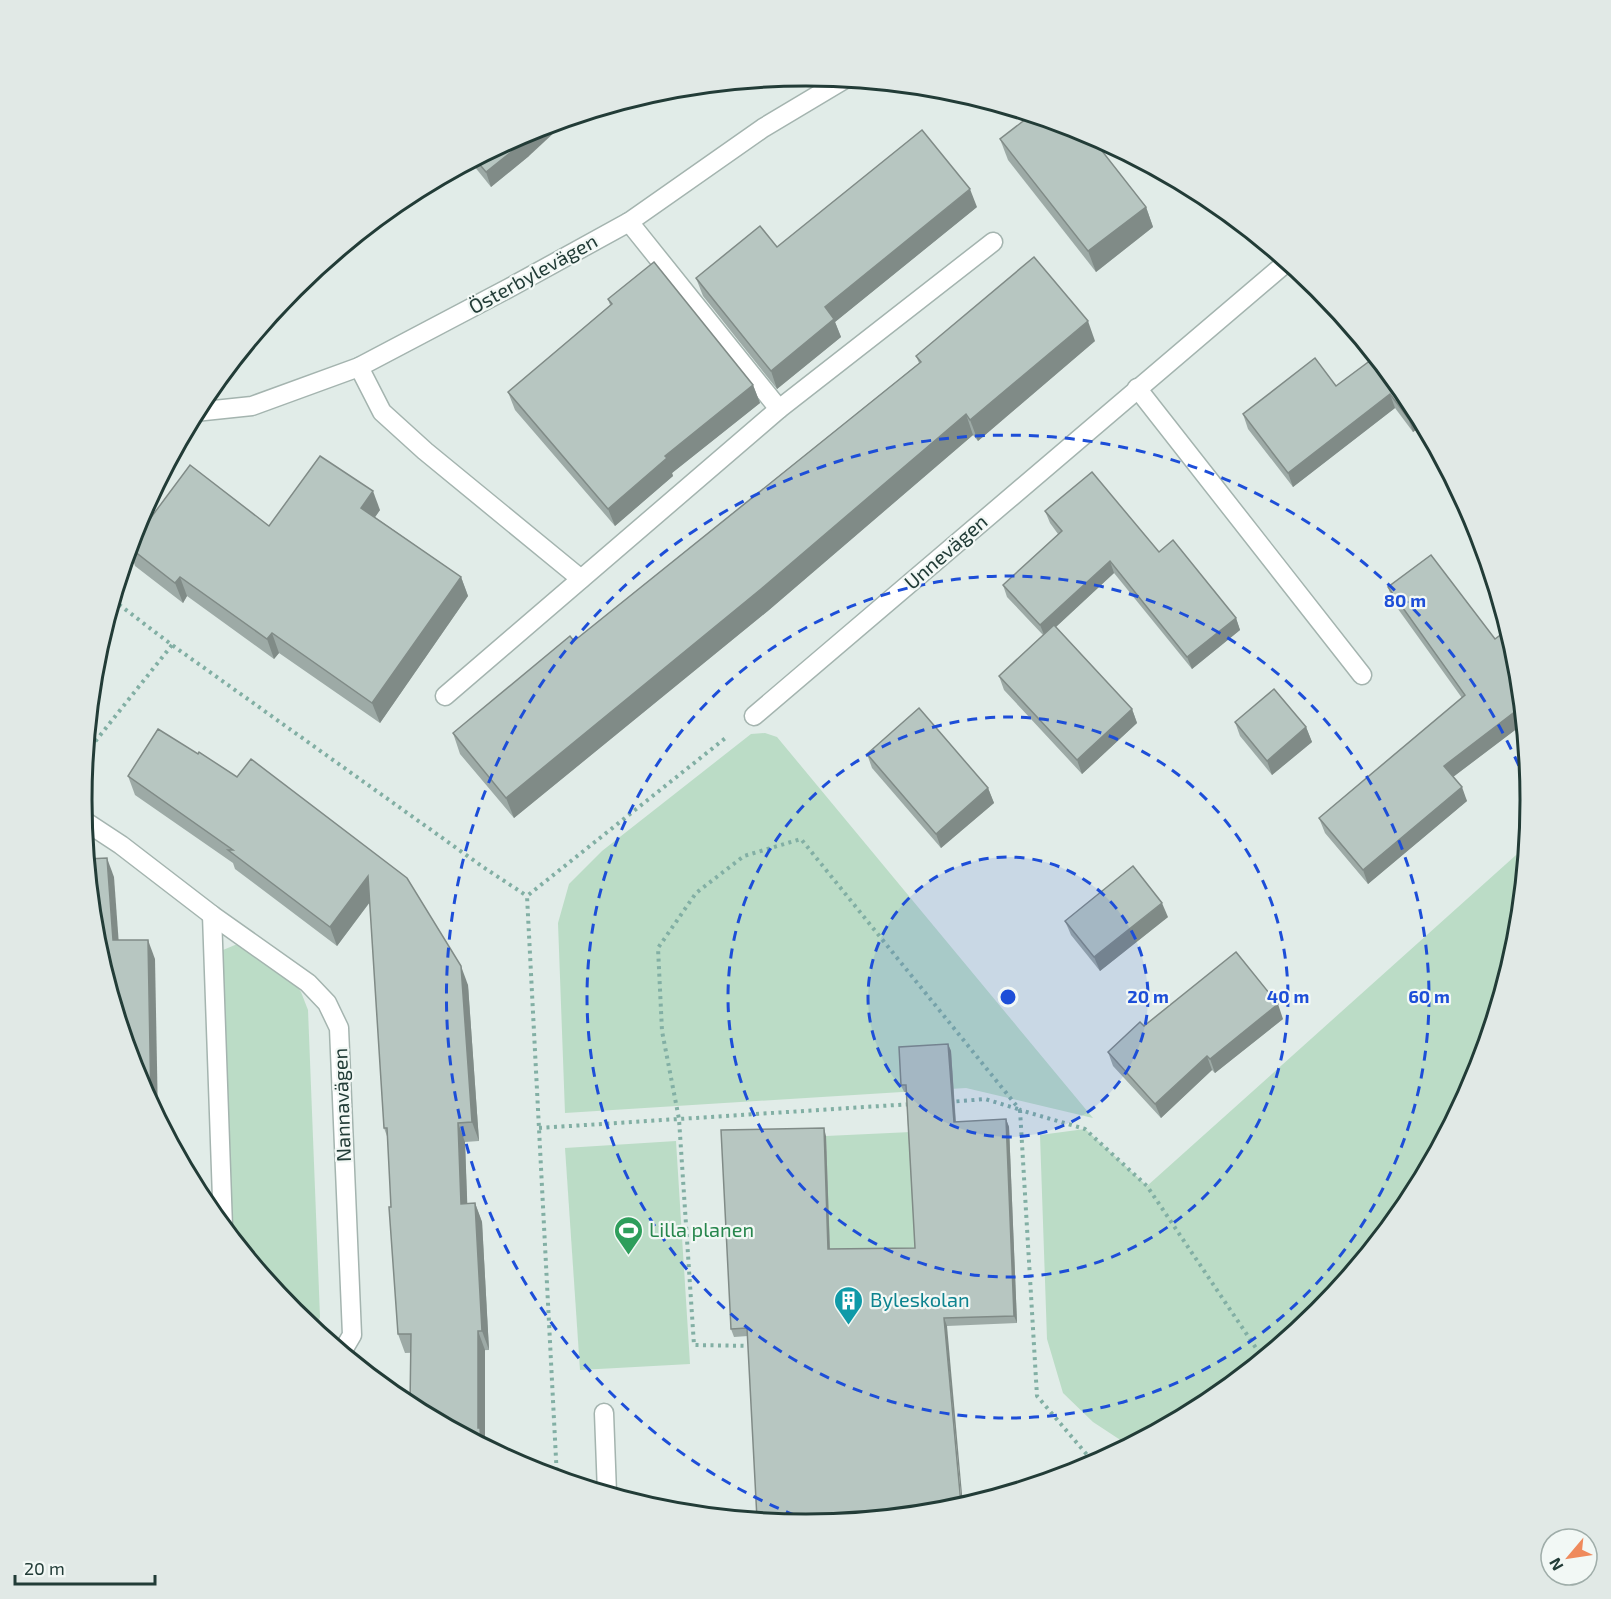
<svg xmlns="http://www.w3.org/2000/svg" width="1611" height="1599" font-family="'Exo 2',sans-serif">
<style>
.green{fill:#bbdcc6}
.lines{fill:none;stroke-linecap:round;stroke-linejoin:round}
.service-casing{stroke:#a4b4af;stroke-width:21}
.minor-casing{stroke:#a4b4af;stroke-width:21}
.path{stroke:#82afa4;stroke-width:4;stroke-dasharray:3 4.5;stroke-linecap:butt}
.service{stroke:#fff;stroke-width:18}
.minor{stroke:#fff;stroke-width:18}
.wall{fill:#9daaa6}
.shaded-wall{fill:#808b87}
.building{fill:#b7c6c1;stroke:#808b87;stroke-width:1.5}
.ring{fill:none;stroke:#1d4ed8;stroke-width:3;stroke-dasharray:10 8}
.labels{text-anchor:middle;stroke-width:4.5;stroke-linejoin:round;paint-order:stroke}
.street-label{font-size:20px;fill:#223c37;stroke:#f2f8f5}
.leisure-label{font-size:20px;fill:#27864d;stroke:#f2f8f5;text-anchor:start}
.culture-label{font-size:20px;fill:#0d838f;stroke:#f2f8f5;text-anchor:start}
.rim{fill:none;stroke:#223c37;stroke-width:3}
.centre{fill:#1d4ed8;stroke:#f2f8f5;stroke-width:3}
.ring-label{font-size:18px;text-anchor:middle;font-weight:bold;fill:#1d4ed8;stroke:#f2f8f5;stroke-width:4.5;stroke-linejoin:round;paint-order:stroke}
</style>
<rect width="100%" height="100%" fill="#e1ece8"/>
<!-- green -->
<g class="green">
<polygon points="765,733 777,737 1093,1118 966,1088 565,1113 558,923 569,884 602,851 751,734"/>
<polygon points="1525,847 1516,941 1475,1077 1408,1202 1318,1312 1208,1402 1128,1445 1093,1422 1063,1393 1047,1339 1040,1135 1085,1129 1147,1186"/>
<polygon points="247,940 282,965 301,992 308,1010 320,1317 316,1331 293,1312 223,1227 214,964 223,950"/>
<polygon points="911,1132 924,1255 822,1257 828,1197 826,1136"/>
<polygon points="676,1141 690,1364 580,1370 565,1148"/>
</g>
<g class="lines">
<defs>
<polyline id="service" points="604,1413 607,1493"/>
<g id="minor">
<polyline points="629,222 779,409 993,242"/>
<polyline points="359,367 382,412 425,451 581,579"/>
<polyline points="1137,388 1362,675"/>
<polyline points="195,412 252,406 359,367 509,288 629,222 763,128 845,79"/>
<polyline points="445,696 779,409"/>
<polyline points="754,716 1287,262"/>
<polyline points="83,820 121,845 212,915 308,983 327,1003 339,1028 352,1335 342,1352"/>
<polyline points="212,915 223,1227"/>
</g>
</defs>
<!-- service casing -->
<use href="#service" class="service-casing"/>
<!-- minor casing -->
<use href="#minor" class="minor-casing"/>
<!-- path -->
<g class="path">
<polyline points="113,600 172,645 483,867 527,896"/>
<polyline points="86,753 172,645"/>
<polyline points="949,1102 985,1099 1018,1109"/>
<polyline points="1020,1110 1037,1396 1094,1463"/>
<polyline points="539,1128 912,1104"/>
<polyline points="751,1346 694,1345 679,1119 662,1031 658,948 696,893 744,856 801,839 1020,1110 1085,1129 1147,1186 1262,1357"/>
<polyline points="557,1478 527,896 728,736"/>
</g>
<!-- service -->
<use href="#service" class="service"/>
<!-- minor -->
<use href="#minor" class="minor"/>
</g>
<!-- wall -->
<g class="wall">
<polygon points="529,130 529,156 491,187 470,161"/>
<polygon points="1000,139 1146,207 1153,227 1096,272 1008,160"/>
<polygon points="403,197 401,210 396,203"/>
<polygon points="977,207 835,322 841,337 777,389 703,296 696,278 777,247"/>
<polygon points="608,299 753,385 760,403 672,473 673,476 615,526 515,410 508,392 610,305"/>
<polygon points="1095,341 978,441 973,435 769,610 514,818 460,754 453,733 574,641 919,363 916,356"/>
<polygon points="1336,386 1408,397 1423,425 1413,432 1395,408 1293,487 1248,429 1243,414"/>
<polygon points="380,510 375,517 461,577 468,596 380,723 279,653 274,659 187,596 183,603 135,566 129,547"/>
<polygon points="1045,511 1159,552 1236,618 1240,630 1192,669 1114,573 1056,627 1132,709 1137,723 1082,774 1004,690 999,676 1043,635 1007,597 1003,585 1058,534 1050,523"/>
<polygon points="1388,587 1495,639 1516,658 1523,724 1453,777 1467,801 1368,884 1325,833 1319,818 1462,698 1393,602"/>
<polygon points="1235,722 1306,727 1312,742 1272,775 1240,736"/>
<polygon points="198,754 468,985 479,1141 465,1142 467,1203 475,1203 482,1222 489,1350 405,1353 398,1334 388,1139 384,1128 370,902 337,946 235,869 233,863 135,795 128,776"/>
<polygon points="867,754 988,788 994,803 941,848 872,768"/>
<polygon points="1168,917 1100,971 1071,935 1065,921"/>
<polygon points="1283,1019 1215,1073 1212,1070 1161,1118 1113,1066 1108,1052 1144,1026"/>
<polygon points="948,1044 951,1051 956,1122 1006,1119 1009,1127 1017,1323 947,1326 946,1510 748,1336 734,1337 731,1329 826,1136 830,1249 915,1248 906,1092 904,1092 901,1085"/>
</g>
<!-- shaded-wall -->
<g class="shaded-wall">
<polygon points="571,117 529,156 491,187 486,172 540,126"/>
<polygon points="445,174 401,210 398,201 403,197"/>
<polygon points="970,189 977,207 835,322 841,337 777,389 771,371 825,307"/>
<polygon points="1146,207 1153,227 1096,272 1088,251"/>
<polygon points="1088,321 1095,341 978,441 970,420"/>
<polygon points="753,385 760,403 672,473 673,476 615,526 608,509 665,456"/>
<polygon points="1390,394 1395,408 1293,487 1288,473"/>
<polygon points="1416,412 1423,425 1413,432 1408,418"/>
<polygon points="966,414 973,435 769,610 514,818 506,798"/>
<polygon points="373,491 380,510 368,527 361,508"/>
<polygon points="1110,561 1114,573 1045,637 1040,625"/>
<polygon points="180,577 187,596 183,603 175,583"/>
<polygon points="461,577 468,596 380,723 372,703"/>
<polygon points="1236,618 1240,630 1192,669 1187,657"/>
<polygon points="272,633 279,653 274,659 267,639"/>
<polygon points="1521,707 1523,724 1449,780 1444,766"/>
<polygon points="1132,709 1137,723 1082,774 1077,760"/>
<polygon points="1306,727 1312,742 1272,775 1267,761"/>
<polygon points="1462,787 1467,801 1368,884 1363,870"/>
<polygon points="988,788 994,803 941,848 936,834"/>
<polygon points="107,858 114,877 120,959 113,940"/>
<polygon points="368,876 375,895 337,946 330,927"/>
<polygon points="1162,903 1168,917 1100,971 1094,957"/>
<polygon points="148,940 155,959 158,1118 151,1105"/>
<polygon points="461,966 468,985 479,1141 472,1122"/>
<polygon points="1278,1004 1283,1019 1215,1073 1210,1059"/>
<polygon points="948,1044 951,1051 956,1129 954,1122"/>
<polygon points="1207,1056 1212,1070 1161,1118 1155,1104"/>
<polygon points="160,1114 167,1134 160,1121"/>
<polygon points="1006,1119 1009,1127 1017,1323 1014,1316"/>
<polygon points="458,1123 465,1142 468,1223 461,1204"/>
<polygon points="824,1128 826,1136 830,1256 828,1249"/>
<polygon points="475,1203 482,1222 489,1350 482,1331"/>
<polygon points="944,1318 947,1326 963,1505 962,1506"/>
<polygon points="478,1331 485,1350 485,1441 487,1447 481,1444 478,1428"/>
</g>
<!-- building -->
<g class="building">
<polygon points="1031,115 1083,130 1088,133 1146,207 1088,251 1000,139"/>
<polygon points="540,126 524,142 486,172 475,159 529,130"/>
<polygon points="922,130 970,189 825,307 834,319 771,371 696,278 760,226 777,247"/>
<polygon points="1034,257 1088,321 970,420 966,414 761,589 506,798 453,733 570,636 574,641 921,362 916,356"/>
<polygon points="654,262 753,385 665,456 667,458 608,509 508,392 612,304 608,299"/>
<polygon points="1375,357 1408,397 1416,412 1408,418 1390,394 1288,473 1243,414 1315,358 1336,386"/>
<polygon points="320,456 373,491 361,508 461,577 372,703 272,633 267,639 180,577 175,583 129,547 190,465 269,526"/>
<polygon points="1092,472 1159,552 1173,540 1236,618 1187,657 1110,561 1040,625 1003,585 1062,531 1045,511"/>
<polygon points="1431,555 1495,639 1507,630 1516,658 1521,707 1444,766 1462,787 1363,870 1319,818 1465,695 1388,587"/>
<polygon points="1054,625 1132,709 1077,760 999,676"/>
<polygon points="1274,689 1306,727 1267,761 1235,722"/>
<polygon points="919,708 988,788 936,834 867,754"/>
<polygon points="158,729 198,754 199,752 237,777 251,759 407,878 461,966 472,1122 458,1123 461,1204 475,1203 482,1331 478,1331 478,1428 480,1428 481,1444 410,1405 411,1334 398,1334 389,1207 391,1207 387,1128 384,1128 368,876 330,927 228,850 233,850 128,776"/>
<polygon points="107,858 113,940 148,940 151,1105 136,1076 95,940 87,859"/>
<polygon points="1133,866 1162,903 1094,957 1065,921"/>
<polygon points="1236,952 1278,1004 1210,1059 1207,1056 1155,1104 1108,1052 1140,1022 1144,1026"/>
<polygon points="948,1044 954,1122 1006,1119 1014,1316 944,1318 961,1504 966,1504 946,1510 805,1524 757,1519 747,1328 731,1329 721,1130 824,1128 828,1249 915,1248 906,1085 901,1085 899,1047"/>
<polygon points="156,1114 160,1114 160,1121"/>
</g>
<!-- distance rings -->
<circle cx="1008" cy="997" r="140" fill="#1d4ed8" fill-opacity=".12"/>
<g class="ring">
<circle cx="1008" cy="997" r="140"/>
<circle cx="1008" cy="997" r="280"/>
<circle cx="1008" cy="997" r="421"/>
<path d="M812 1522A561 561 0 1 1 1528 787"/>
</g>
<!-- icons -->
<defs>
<symbol id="stadium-pin" viewBox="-11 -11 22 30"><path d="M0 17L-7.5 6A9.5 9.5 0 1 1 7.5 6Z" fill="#2e9e5b" stroke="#f2f8f5"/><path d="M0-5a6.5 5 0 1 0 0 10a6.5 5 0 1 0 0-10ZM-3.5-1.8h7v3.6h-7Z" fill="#fff"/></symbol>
<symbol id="building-pin" viewBox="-11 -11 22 30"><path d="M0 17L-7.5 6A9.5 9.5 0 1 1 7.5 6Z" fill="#0f9aa8" stroke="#f2f8f5"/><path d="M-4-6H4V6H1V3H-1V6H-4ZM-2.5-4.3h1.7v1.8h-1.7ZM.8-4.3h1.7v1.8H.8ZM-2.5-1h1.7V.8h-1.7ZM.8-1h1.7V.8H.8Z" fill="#fff"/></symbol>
</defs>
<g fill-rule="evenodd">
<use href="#stadium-pin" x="612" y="1214" width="33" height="45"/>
<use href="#building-pin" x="832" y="1284" width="33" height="45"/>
</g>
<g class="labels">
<!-- street labels -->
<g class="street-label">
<text transform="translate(533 274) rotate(-29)" y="7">Österbylevägen</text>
<text transform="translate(946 552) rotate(-41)" y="7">Unnevägen</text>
<text transform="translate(342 1105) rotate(-92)" y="7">Nannavägen</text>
</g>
<!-- leisure labels -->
<g class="leisure-label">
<text x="649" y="1237">Lilla planen</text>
</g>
<!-- culture labels -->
<g class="culture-label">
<text x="870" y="1307">Byleskolan</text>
</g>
</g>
<!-- crop -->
<path d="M0 0H1611V1599H0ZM92 800a714 714 0 1 1 1428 0a714 714 0 1 1-1428 0Z" fill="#e1e9e6" fill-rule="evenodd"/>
<path class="rim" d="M92 800a714 714 0 1 1 1428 0a714 714 0 1 1-1428 0Z"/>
<circle cx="1008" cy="997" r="9" class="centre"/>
<g class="ring-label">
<text x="1405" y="607">80 m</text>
<text x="1148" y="1003">20 m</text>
<text x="1288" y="1003">40 m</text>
<text x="1429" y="1003">60 m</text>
</g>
<!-- north arrow -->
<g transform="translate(1569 1557) rotate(241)"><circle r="28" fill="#f2f8f5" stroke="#9fada9" stroke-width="1.5"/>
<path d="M0-4.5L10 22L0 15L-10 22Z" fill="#ef8a5c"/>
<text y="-9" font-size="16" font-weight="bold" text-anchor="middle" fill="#223c37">N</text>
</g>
<!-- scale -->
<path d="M15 1575v9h140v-9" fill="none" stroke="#223c37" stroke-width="3"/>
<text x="24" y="1575" font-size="18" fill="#223c37" stroke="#f2f8f5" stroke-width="4.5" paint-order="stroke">20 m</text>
</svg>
